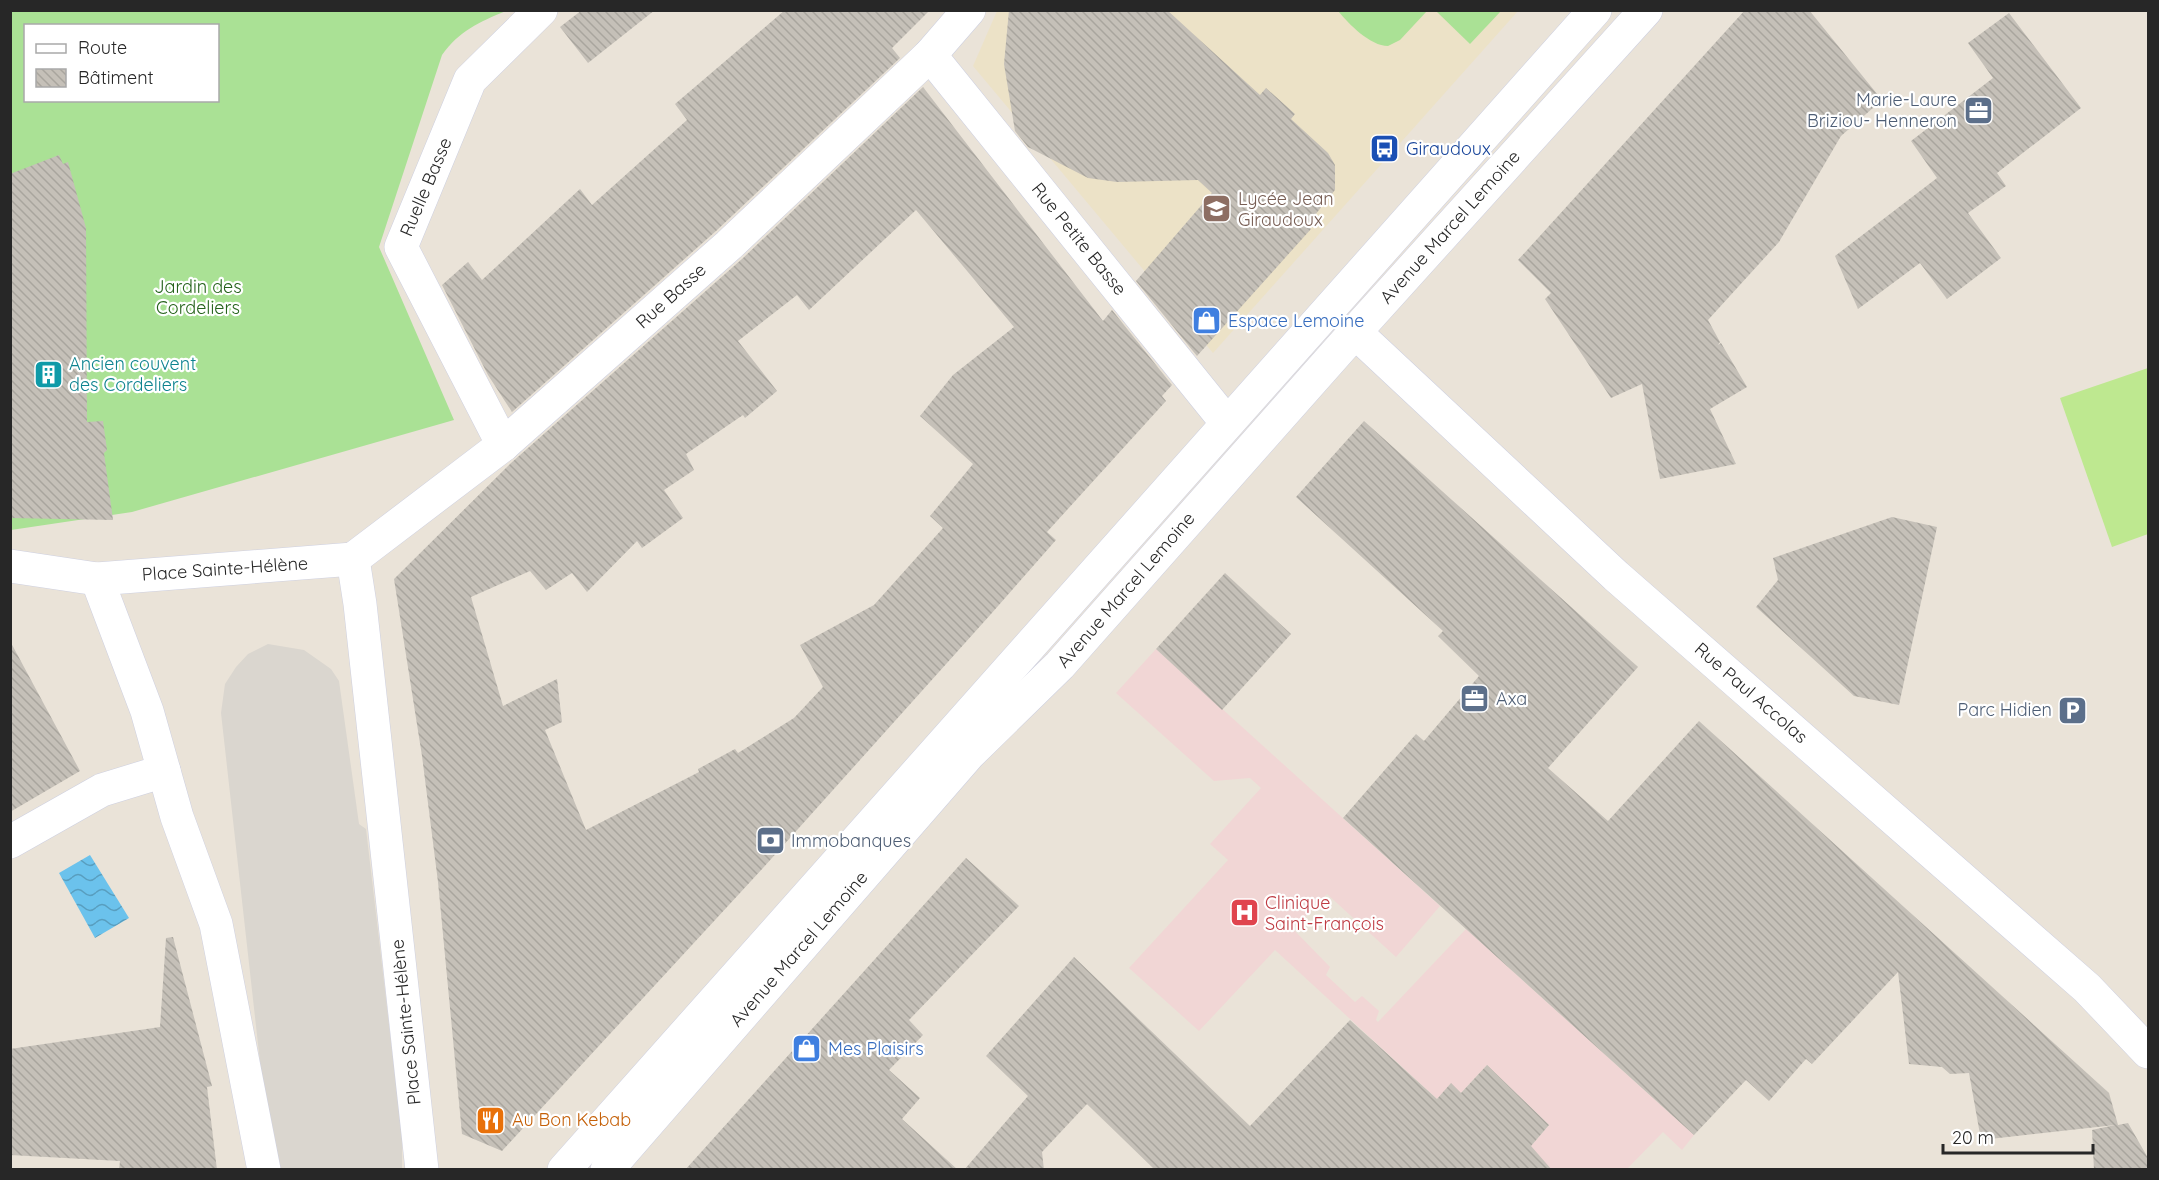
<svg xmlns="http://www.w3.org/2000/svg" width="2159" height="1180" font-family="Quicksand,sans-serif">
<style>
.education{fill:#ece2c7}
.medical{fill:#f1d6d5}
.grass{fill:#aae195;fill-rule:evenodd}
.pitch{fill:#bee890}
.plaza{fill:#dad6cf}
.water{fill:url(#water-waves)}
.building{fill:url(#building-back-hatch);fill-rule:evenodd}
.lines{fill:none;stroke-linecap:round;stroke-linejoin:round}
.minor-casing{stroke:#ced0e0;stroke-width:34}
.secondary-casing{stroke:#ced0e0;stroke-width:34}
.minor{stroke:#fff;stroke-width:33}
.secondary{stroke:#fff;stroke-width:33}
.labels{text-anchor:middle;stroke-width:4.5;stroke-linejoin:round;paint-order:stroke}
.service-label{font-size:18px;fill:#4e5e75;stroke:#fff;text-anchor:end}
.transit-label{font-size:18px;fill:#164399;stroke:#fff;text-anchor:start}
.street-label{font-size:18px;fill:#272727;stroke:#fff}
.education-label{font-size:18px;fill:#785e54;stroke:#fff;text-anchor:start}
.park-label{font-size:18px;fill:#24621a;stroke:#fff}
.shop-label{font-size:18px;fill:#366cbe;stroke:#fff;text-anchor:start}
.culture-label{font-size:18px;fill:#0d838f;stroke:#fff;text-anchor:start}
.health-label{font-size:18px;fill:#be3a42;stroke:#fff;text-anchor:start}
.food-label{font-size:18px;fill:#c56008;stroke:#fff;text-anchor:start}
</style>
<defs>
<pattern id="water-waves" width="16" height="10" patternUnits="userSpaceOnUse" patternTransform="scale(1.5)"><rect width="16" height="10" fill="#6bc2ec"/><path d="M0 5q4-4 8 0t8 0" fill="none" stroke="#589ebf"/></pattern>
<pattern id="building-back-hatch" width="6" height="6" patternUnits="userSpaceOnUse" patternTransform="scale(1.5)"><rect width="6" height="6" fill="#c5c0b8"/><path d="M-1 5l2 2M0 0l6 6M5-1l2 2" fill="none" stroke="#a9a59e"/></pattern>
</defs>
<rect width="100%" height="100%" fill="#eae3d8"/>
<!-- education -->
<polygon class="education" points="997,11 1518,11 1213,353 973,66"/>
<!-- medical -->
<polygon class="medical" points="1156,649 1440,906 1396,957 1327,894 1293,929 1330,967 1326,975 1355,1002 1362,996 1379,1011 1376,1020 1378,1022 1466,929 1694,1135 1682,1150 1663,1132 1627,1169 1522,1169 1531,1146 1549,1125 1487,1065 1461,1093 1451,1084 1437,1099 1275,950 1199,1031 1129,968 1228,860 1210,844 1261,788 1250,778 1214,781 1116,693"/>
<!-- grass -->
<g class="grass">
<path d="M10,11h496c-27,11 -47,20 -64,44l-63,192 75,173 -322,92 -121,18zM26,26h192v74h-192z"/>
<path d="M1338,11h89l-27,29 -12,6c-18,0 -39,-22 -50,-35z"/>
<polygon points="1436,11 1501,11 1470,44"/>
</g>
<!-- pitch -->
<polygon class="pitch" points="2148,368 2148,534 2112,547 2060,398"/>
<!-- plaza -->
<polygon class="plaza" points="268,644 304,650 331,669 339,681 359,824 366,829 402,1135 402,1169 272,1169 221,713 225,684 236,667 248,654"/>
<!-- water -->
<polygon class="water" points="90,855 129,918 95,938 59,873"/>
<!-- building -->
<g class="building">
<polygon points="582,10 655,10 588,63 560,27"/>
<polygon points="785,10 930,10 892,48 900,58 716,231 512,412 488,375 442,285 468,262 482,280 580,189 592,205 687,120 675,104"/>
<polygon points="1009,10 1167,10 1260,95 1266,88 1295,114 1291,119 1328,153 1335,165 1335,190 1307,225 1311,229 1197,356 1136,281 1212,193 1198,180 1117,182 1088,178 1028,147 1015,131 1004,64"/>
<polygon points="1745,10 1809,10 1882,100 1841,136 1779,242 1708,320 1720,342 1718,345 1721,343 1747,387 1710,409 1736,464 1660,479 1642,384 1611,398 1545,299 1551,293 1518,260"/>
<polygon points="2009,13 2081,108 1997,173 2006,186 1968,213 2001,258 1947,299 1920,263 1858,309 1835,256 1937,178 1911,141 1993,78 1968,43"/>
<path d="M923,87l180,234 9,-11 60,75 -10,11 4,5 -119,131 9,8 -65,74 -228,254 -261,283 -40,-17 -24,-252 -16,-126 -28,-177 117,-116 231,-204zM916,210l98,117 -61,48 -33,41 53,48 -43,52 13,12 -69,77 -74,40 23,42 -29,31 -56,35 -3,-4 -37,20 1,3 -113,58 -41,-100 17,-8 -5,-43 -54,27 -32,-109 59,-26 16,19 26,-17 15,19 50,-51 5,7 41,-30 -19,-28 30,-20 -8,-16 57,-39 2,3 32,-27 -39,-50 59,-46 12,15z"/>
<polygon points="59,155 63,164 68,162 86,228 87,422 103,421 107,450 104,453 113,520 10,518 10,174"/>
<polygon points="1364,421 1638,667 1548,768 1608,821 1699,721 2109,1093 2118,1125 2128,1123 2148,1158 2148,1170 2094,1170 2092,1130 2115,1125 1981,1140 1969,1073 1950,1074 1942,1067 1909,1064 1898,972 1812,1064 1806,1059 1769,1101 1746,1080 1694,1135 1343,818 1416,734 1424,741 1479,676 1438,636 1443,631 1296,497"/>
<polygon points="1892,517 1937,527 1899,705 1854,696 1756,607 1778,580 1773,558"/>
<polygon points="1225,573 1291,634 1222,710 1156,649"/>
<polygon points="10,641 80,771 10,812"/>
<polygon points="966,858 1019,906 909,1020 923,1035 889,1070 920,1098 902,1119 958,1170 685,1170"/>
<polygon points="173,937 212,1086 207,1087 217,1170 119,1170 120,1161 10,1155 10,1049 160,1027 166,938"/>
<polygon points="1074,957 1250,1126 1350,1020 1437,1099 1451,1083 1461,1093 1487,1065 1549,1125 1531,1146 1552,1170 1155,1170 1087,1104 1042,1152 1044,1170 964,1170 1028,1096 986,1056"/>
</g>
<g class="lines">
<defs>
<g id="minor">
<polyline points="930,55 1227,423"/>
<polyline points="1355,332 1616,576 2087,988 2148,1052"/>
<polyline points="503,445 401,247 470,80 541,10"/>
<polyline points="353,559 503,445 729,245 930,55 969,10"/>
<polyline points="353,559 360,604 422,1170"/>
<polyline points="10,566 97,579 353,559"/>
<polyline points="97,579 147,711 177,817 216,924 264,1170"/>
<polyline points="10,842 102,790 164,771"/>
</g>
<g id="secondary">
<polyline points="564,1170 1595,10"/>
<polyline points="607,1170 969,754 1060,665 1355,332 1646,10"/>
</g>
</defs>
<!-- minor casing -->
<use href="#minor" class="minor-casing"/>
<!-- secondary casing -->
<use href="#secondary" class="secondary-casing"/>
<!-- minor -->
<use href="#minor" class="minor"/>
<!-- secondary -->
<use href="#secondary" class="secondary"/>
</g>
<!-- icons -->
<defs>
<symbol id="office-square" viewBox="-11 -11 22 22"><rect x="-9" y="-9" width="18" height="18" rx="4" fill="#5c6f8a" stroke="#fff"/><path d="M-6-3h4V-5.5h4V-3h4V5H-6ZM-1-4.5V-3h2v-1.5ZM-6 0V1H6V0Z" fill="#fff"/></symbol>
<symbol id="bus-square" viewBox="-11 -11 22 22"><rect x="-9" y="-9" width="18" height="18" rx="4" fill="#1a4fb4" stroke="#fff"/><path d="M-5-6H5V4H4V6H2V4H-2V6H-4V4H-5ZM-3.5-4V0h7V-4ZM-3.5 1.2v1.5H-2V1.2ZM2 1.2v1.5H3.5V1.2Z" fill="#fff"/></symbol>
<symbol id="school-square" viewBox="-11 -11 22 22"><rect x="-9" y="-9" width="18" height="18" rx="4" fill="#8d6e63" stroke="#fff"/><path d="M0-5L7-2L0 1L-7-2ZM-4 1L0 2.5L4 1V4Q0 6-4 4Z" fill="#fff"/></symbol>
<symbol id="shop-square" viewBox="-11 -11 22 22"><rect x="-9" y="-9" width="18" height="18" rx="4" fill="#3f7fe0" stroke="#fff"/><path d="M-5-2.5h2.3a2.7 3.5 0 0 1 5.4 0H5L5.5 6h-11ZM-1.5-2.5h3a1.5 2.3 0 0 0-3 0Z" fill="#fff"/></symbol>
<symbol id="building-square" viewBox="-11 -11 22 22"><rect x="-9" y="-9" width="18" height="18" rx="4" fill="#0f9aa8" stroke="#fff"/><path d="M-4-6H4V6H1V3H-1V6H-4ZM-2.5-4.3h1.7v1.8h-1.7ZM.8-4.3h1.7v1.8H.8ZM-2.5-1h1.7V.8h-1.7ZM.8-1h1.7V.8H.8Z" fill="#fff"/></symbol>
<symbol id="parking-square" viewBox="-11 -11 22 22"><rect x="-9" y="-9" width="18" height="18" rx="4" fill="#5c6f8a" stroke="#fff"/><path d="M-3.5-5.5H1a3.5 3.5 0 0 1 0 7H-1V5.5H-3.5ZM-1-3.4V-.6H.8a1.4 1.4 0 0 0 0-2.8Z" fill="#fff"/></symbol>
<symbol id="bank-square" viewBox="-11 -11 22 22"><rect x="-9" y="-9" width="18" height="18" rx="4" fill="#5c6f8a" stroke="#fff"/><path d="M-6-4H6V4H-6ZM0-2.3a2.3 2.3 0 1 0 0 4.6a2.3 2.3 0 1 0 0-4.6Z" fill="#fff"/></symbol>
<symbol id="hospital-square" viewBox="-11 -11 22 22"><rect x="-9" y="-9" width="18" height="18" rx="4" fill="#e0444e" stroke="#fff"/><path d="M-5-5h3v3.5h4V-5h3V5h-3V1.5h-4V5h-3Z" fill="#fff"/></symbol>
<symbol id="restaurant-square" viewBox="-11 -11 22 22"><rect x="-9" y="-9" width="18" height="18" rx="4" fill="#e8710a" stroke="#fff"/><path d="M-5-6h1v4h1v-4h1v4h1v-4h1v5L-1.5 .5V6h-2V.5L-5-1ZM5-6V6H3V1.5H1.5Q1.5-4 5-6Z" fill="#fff"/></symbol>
</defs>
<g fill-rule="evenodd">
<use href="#office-square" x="1962" y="94" width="33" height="33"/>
<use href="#bus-square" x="1368" y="132" width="33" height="33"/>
<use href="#school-square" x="1200" y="192" width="33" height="33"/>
<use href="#shop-square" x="1190" y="304" width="33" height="33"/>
<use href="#building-square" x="32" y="358" width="33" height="33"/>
<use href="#office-square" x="1458" y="682" width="33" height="33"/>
<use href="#parking-square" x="2056" y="694" width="33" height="33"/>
<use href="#bank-square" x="754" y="824" width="33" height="33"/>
<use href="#hospital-square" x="1228" y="896" width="33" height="33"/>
<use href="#shop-square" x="790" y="1032" width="33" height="33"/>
<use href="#restaurant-square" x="474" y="1104" width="33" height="33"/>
</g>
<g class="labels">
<!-- service labels -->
<g class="service-label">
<text x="1957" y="106">Marie-Laure<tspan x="1957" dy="21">Briziou- Henneron</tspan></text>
<text x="1496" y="705" text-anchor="start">Axa</text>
<text x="2052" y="716">Parc Hidien</text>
<text x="791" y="847" text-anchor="start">Immobanques</text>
</g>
<!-- transit labels -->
<g class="transit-label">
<text x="1406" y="155">Giraudoux</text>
</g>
<!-- street labels -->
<g class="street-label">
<text transform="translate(426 187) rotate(-67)" y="6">Ruelle Basse</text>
<text transform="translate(1450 227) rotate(-48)" y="6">Avenue Marcel Lemoine</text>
<text transform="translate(1079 239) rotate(51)" y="6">Rue Petite Basse</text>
<text transform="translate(671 296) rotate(-42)" y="6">Rue Basse</text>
<text transform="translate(225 569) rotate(-4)" y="6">Place Sainte-Hélène</text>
<text transform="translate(1126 590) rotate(-49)" y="6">Avenue Marcel Lemoine</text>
<text transform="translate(1751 693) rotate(41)" y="6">Rue Paul Accolas</text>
<text transform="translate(799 949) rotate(-49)" y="6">Avenue Marcel Lemoine</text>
<text transform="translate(406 1022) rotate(-96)" y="6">Place Sainte-Hélène</text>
</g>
<!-- education labels -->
<g class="education-label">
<text x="1238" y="205">Lycée Jean<tspan x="1238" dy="21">Giraudoux</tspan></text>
</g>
<!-- park labels -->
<g class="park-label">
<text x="198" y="293">Jardin des<tspan x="198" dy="21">Cordeliers</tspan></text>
</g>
<!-- shop labels -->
<g class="shop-label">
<text x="1228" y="327">Espace Lemoine</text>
<text x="828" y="1055">Mes Plaisirs</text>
</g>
<!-- culture labels -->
<g class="culture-label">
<text x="69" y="370">Ancien couvent<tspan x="69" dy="21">des Cordeliers</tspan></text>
</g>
<!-- health labels -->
<g class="health-label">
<text x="1265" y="909">Clinique<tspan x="1265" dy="21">Saint-François</tspan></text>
</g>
<!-- food labels -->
<g class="food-label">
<text x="512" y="1126">Au Bon Kebab</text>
</g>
</g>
<!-- border -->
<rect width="2159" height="1180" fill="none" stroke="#272727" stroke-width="24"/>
<!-- legend -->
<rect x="24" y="24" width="195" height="78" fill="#ffffff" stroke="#a9a9a9" stroke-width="1.5"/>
<rect x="36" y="44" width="30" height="9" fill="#ffffff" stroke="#a9a9a9" stroke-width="1.5"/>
<text x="78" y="54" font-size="18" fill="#272727">Route</text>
<rect x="36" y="69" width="30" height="18" fill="url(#building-back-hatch)" stroke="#a9a9a9" stroke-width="1.5"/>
<text x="78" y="84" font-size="18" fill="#272727">Bâtiment</text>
<!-- scale -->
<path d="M1943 1144v9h150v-9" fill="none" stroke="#272727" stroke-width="3"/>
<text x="1952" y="1144" font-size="18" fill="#272727" stroke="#ffffff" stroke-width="4.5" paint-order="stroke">20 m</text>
</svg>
